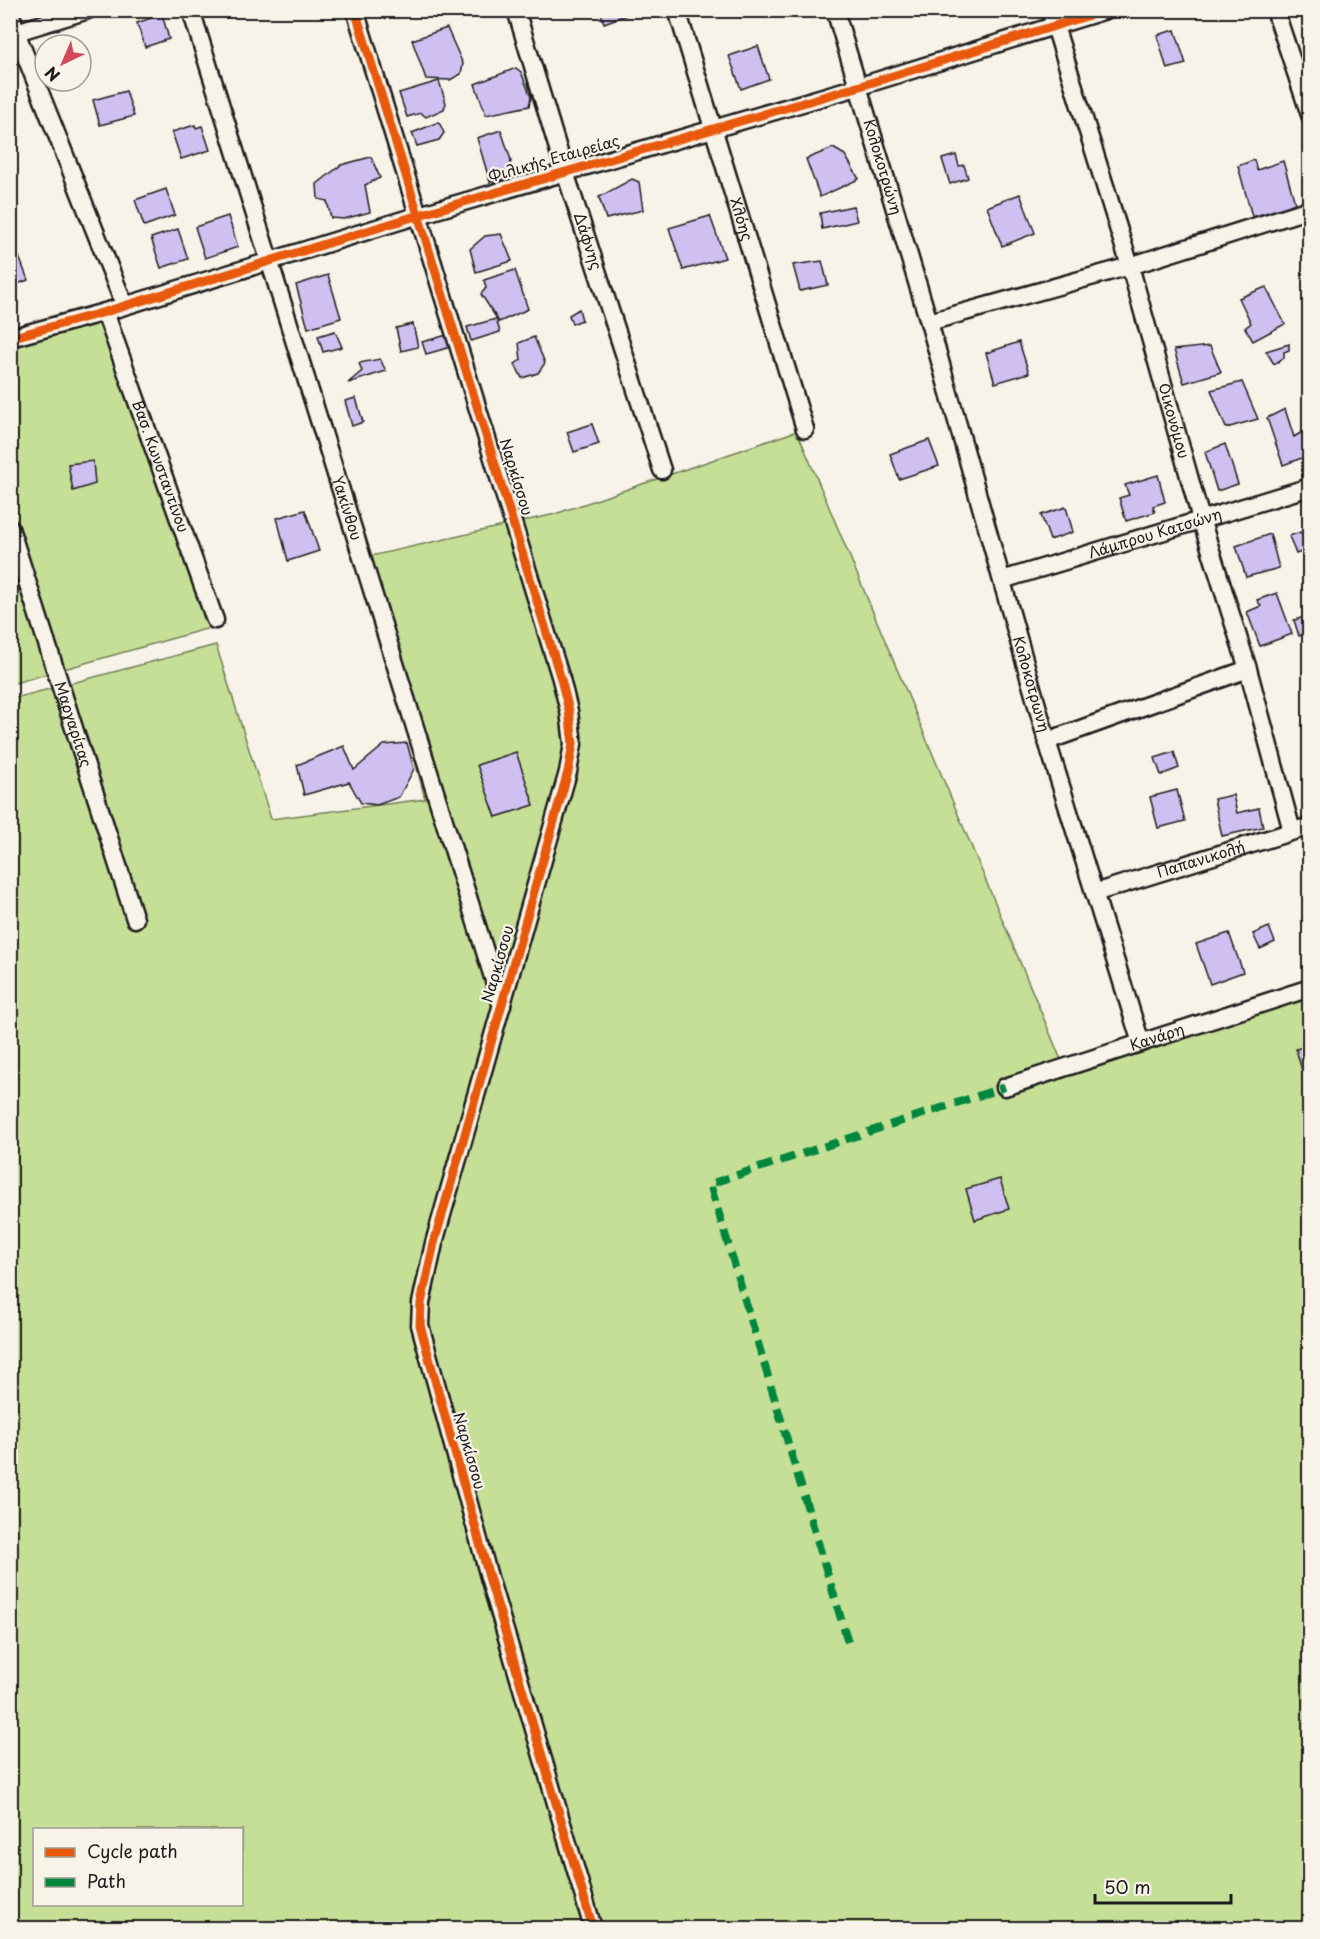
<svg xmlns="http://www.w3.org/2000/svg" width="1320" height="1939" font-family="'Playpen Sans',sans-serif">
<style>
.green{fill:#c6df96;stroke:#717e59;stroke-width:1.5;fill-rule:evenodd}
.building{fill:#cfc0f1;stroke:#1c1c1c;stroke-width:1.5}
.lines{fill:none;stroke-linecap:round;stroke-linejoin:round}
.street-casing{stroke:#1c1c1c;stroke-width:21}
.street{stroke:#f7f3e8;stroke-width:16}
.quiet{stroke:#00873e;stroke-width:8;stroke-dasharray:15 8;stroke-linecap:butt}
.cycleway-casing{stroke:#f7f3e8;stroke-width:13}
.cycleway{stroke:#e8590c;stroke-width:9}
.labels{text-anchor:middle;stroke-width:4.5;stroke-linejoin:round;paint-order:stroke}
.street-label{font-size:15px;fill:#1c1c1c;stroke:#f7f3e8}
</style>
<rect width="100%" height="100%" fill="#f7f3e8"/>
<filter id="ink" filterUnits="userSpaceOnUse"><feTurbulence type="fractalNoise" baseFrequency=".0167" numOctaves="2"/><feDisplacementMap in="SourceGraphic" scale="12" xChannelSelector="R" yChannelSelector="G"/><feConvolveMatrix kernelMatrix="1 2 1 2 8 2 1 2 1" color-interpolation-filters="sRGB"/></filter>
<g filter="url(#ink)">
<!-- green -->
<g class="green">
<polygon points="102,320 213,627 11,684 11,340"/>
<path d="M797,431l265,631 247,-64v930h-1298v-1229l205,-54 55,174 154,-20 -63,-241 193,-44zM34,1830h208v74h-208z"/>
</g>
<!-- building -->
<g class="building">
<polygon points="600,10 640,10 604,23"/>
<polygon points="162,14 169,39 145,47 137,23"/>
<polygon points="447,28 463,64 461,74 450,80 426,79 412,40"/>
<polygon points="1175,30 1186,64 1167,69 1157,35"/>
<polygon points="758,46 769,79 741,89 729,56"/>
<polygon points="516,68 521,72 531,97 529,106 486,115 475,84"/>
<polygon points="439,81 446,103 444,109 426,117 421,113 407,117 399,93"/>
<polygon points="126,91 134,116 100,125 93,100"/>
<polygon points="439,122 444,133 439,140 417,146 412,133"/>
<polygon points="195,125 196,128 202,126 210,150 181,159 172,132"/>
<polygon points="501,130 511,160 508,178 490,182 477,138"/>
<polygon points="833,148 845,155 859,179 820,197 806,159"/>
<polygon points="956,155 959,166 964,165 968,178 950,184 942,159"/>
<polygon points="371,157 380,178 365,185 370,212 344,219 331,218 327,201 318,199 317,184 341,165"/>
<polygon points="1254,160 1257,170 1283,161 1295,203 1253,220 1238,166"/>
<polygon points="632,179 639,182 643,210 606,219 599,197"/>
<polygon points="166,189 175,215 144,226 135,200"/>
<polygon points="1020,194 1035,233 1002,246 987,207"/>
<polygon points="853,206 857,221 822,229 820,213"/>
<polygon points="228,216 238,247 205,258 195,227"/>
<polygon points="710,216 725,258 683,270 669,228"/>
<polygon points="178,229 188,259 161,268 151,238"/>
<polygon points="501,234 512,261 476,272 470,249 485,236"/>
<polygon points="18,254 28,280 10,287 10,256"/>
<polygon points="822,261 828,285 800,291 793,265"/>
<polygon points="515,270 528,309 499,322 481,294 486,288 484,280"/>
<polygon points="328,275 341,318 308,328 296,285"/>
<polygon points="1266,287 1285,324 1253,341 1245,328 1251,323 1239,298"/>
<polygon points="579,309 582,320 572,324 569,315"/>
<polygon points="496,319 500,332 471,341 467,327"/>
<polygon points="413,324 418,347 401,351 396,328"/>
<polygon points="335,331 342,347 323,352 318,336"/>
<polygon points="447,335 451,347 426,354 422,342"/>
<polygon points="534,337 545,363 538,373 522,378 515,364 521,360 519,343"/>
<polygon points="1019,342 1029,373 995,383 986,353"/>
<polygon points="1289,344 1289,350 1284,352 1284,358 1274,364 1266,351"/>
<polygon points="1210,346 1221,372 1184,383 1174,350"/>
<polygon points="380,359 386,371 348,383 362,371 359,363"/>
<polygon points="1242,382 1258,419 1226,428 1211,390"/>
<polygon points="356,398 363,422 352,426 345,401"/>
<polygon points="1285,409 1294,437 1302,432 1305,445 1310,443 1310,455 1283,465 1267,418"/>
<polygon points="592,424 599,444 574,452 567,432"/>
<polygon points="929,440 939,466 899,479 890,454"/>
<polygon points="1225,444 1238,484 1217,491 1205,452"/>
<polygon points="93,461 95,484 73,491 68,464"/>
<polygon points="1158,475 1165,502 1153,506 1155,512 1126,521 1119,498 1129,495 1125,485"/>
<polygon points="1066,507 1073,532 1050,540 1041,515"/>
<polygon points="305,510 319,551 288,561 277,518"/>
<polygon points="1301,532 1307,550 1296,554 1289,536"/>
<polygon points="1270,534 1279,568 1246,577 1236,546"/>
<polygon points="1277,593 1292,634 1260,646 1247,612 1261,606 1257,600"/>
<polygon points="1305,617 1310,633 1299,636 1294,620"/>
<polygon points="407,743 414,769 399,797 377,805 361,803 349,782 304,795 297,765 344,746 354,770 384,745"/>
<polygon points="516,752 534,805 496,817 477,765"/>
<polygon points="1174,752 1179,768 1161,775 1155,758"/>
<polygon points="1177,790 1185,821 1158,828 1150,797"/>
<polygon points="1233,795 1237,813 1259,808 1263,827 1222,836 1214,799"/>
<polygon points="1269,927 1275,942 1260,949 1253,934"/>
<polygon points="1229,933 1243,972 1210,984 1196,944"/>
<polygon points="1310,1045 1310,1077 1304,1078 1296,1049"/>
<polygon points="1000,1179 1009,1209 975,1220 966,1189"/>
</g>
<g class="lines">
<defs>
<g id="street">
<path id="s1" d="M191,10l311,996"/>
<polyline points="355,10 561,679 569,711 573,744 568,772 434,1243 421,1303 420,1325 489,1577 593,1928"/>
<path id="s2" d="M516,10l49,162 97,298"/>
<path id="s3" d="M677,10l128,419"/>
<path id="s4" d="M835,10l94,312 118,419 94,302"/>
<path id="s5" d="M1050,10l80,256 71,253 47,150 44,162"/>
<polyline points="1275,10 1310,115"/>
<polyline points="10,11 16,32 124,304"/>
<polyline points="10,34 88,10"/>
<path id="s6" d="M105,312l110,308"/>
<polyline points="929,322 1130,266 1310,209"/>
<polyline points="10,338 105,312 419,215 857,87 1106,10"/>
<path id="s7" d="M10,528l125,391"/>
<path id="s8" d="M1002,580l308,-93"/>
<polyline points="1047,741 1248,669"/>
<path id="s9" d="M1094,893l216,-67"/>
<path id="s10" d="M1005,1087l305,-99"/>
</g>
</defs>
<!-- street casing -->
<use href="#street" class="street-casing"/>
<!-- street -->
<use href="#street" class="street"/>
<!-- quiet -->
<polyline class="quiet" points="848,1642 710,1184 1005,1087"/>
<defs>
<g id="cycleway">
<polyline points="355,10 561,679 569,711 573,744 568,772 434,1243 421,1303 420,1325 489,1577 593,1928"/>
<polyline points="10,338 105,312 419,215 857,87 1106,10"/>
</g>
</defs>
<!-- cycleway casing -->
<use href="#cycleway" class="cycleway-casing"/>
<!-- cycleway -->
<use href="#cycleway" class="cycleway"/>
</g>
</g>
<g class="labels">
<!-- street labels -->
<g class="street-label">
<text transform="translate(554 159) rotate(-16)" y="5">Φιλικής Εταιρείας</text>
<text dy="5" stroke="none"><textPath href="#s4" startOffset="164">Κολοκοτρώνη</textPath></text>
<text dy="5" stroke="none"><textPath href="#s3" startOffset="219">Χλόης</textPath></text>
<text dy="5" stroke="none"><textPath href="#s2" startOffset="242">Δάφνης</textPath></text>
<text dy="5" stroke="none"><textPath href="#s5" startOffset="429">Οικονόμου</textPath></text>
<text dy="5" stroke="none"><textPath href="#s6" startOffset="164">Βασ. Κωνσταντίνου</textPath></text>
<text transform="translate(516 477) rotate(73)" y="5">Ναρκίσσου</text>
<text dy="5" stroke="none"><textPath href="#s1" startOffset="522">Υακίνθου</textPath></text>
<text dy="5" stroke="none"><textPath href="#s8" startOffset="160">Λάμπρου Κατσώνη</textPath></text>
<text dy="5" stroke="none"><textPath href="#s4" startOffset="702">Κολοκοτρωνη</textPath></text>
<text dy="5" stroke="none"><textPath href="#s7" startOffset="206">Μαργαρίτας</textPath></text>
<text dy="5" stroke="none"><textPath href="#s9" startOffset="112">Παπανικολή</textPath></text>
<text transform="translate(498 964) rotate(-74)" y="5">Ναρκίσσου</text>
<text dy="5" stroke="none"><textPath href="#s10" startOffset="160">Κανάρη</textPath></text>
<text transform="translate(469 1451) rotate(74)" y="5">Ναρκίσσου</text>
</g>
</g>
<!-- margin -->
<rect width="1320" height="1939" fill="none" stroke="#f7f3e8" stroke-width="36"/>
<rect x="18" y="18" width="1284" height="1903" fill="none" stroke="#1c1c1c" stroke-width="2" filter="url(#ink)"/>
<!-- legend -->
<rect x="33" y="1828" width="210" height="78" fill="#f7f3e8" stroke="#9f9d96" stroke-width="1.5"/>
<rect x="45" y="1848" width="30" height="9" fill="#e8590c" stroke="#9f9d96" stroke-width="1.5"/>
<text x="87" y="1858" font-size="18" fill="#1c1c1c">Cycle path</text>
<rect x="45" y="1878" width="30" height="9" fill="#00873e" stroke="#9f9d96" stroke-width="1.5"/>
<text x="87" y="1888" font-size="18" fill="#1c1c1c">Path</text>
<!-- north arrow -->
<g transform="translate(63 63) rotate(224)"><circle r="28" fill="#f7f3e8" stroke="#9f9d96" stroke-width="1.5"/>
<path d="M0-4.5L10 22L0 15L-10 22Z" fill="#d1495b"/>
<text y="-9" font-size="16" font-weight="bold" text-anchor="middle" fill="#1c1c1c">N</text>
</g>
<!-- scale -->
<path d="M1095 1894v9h136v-9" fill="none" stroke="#1c1c1c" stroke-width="3"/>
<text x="1104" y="1894" font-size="18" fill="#1c1c1c" stroke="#f7f3e8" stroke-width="4.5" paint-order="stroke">50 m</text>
</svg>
